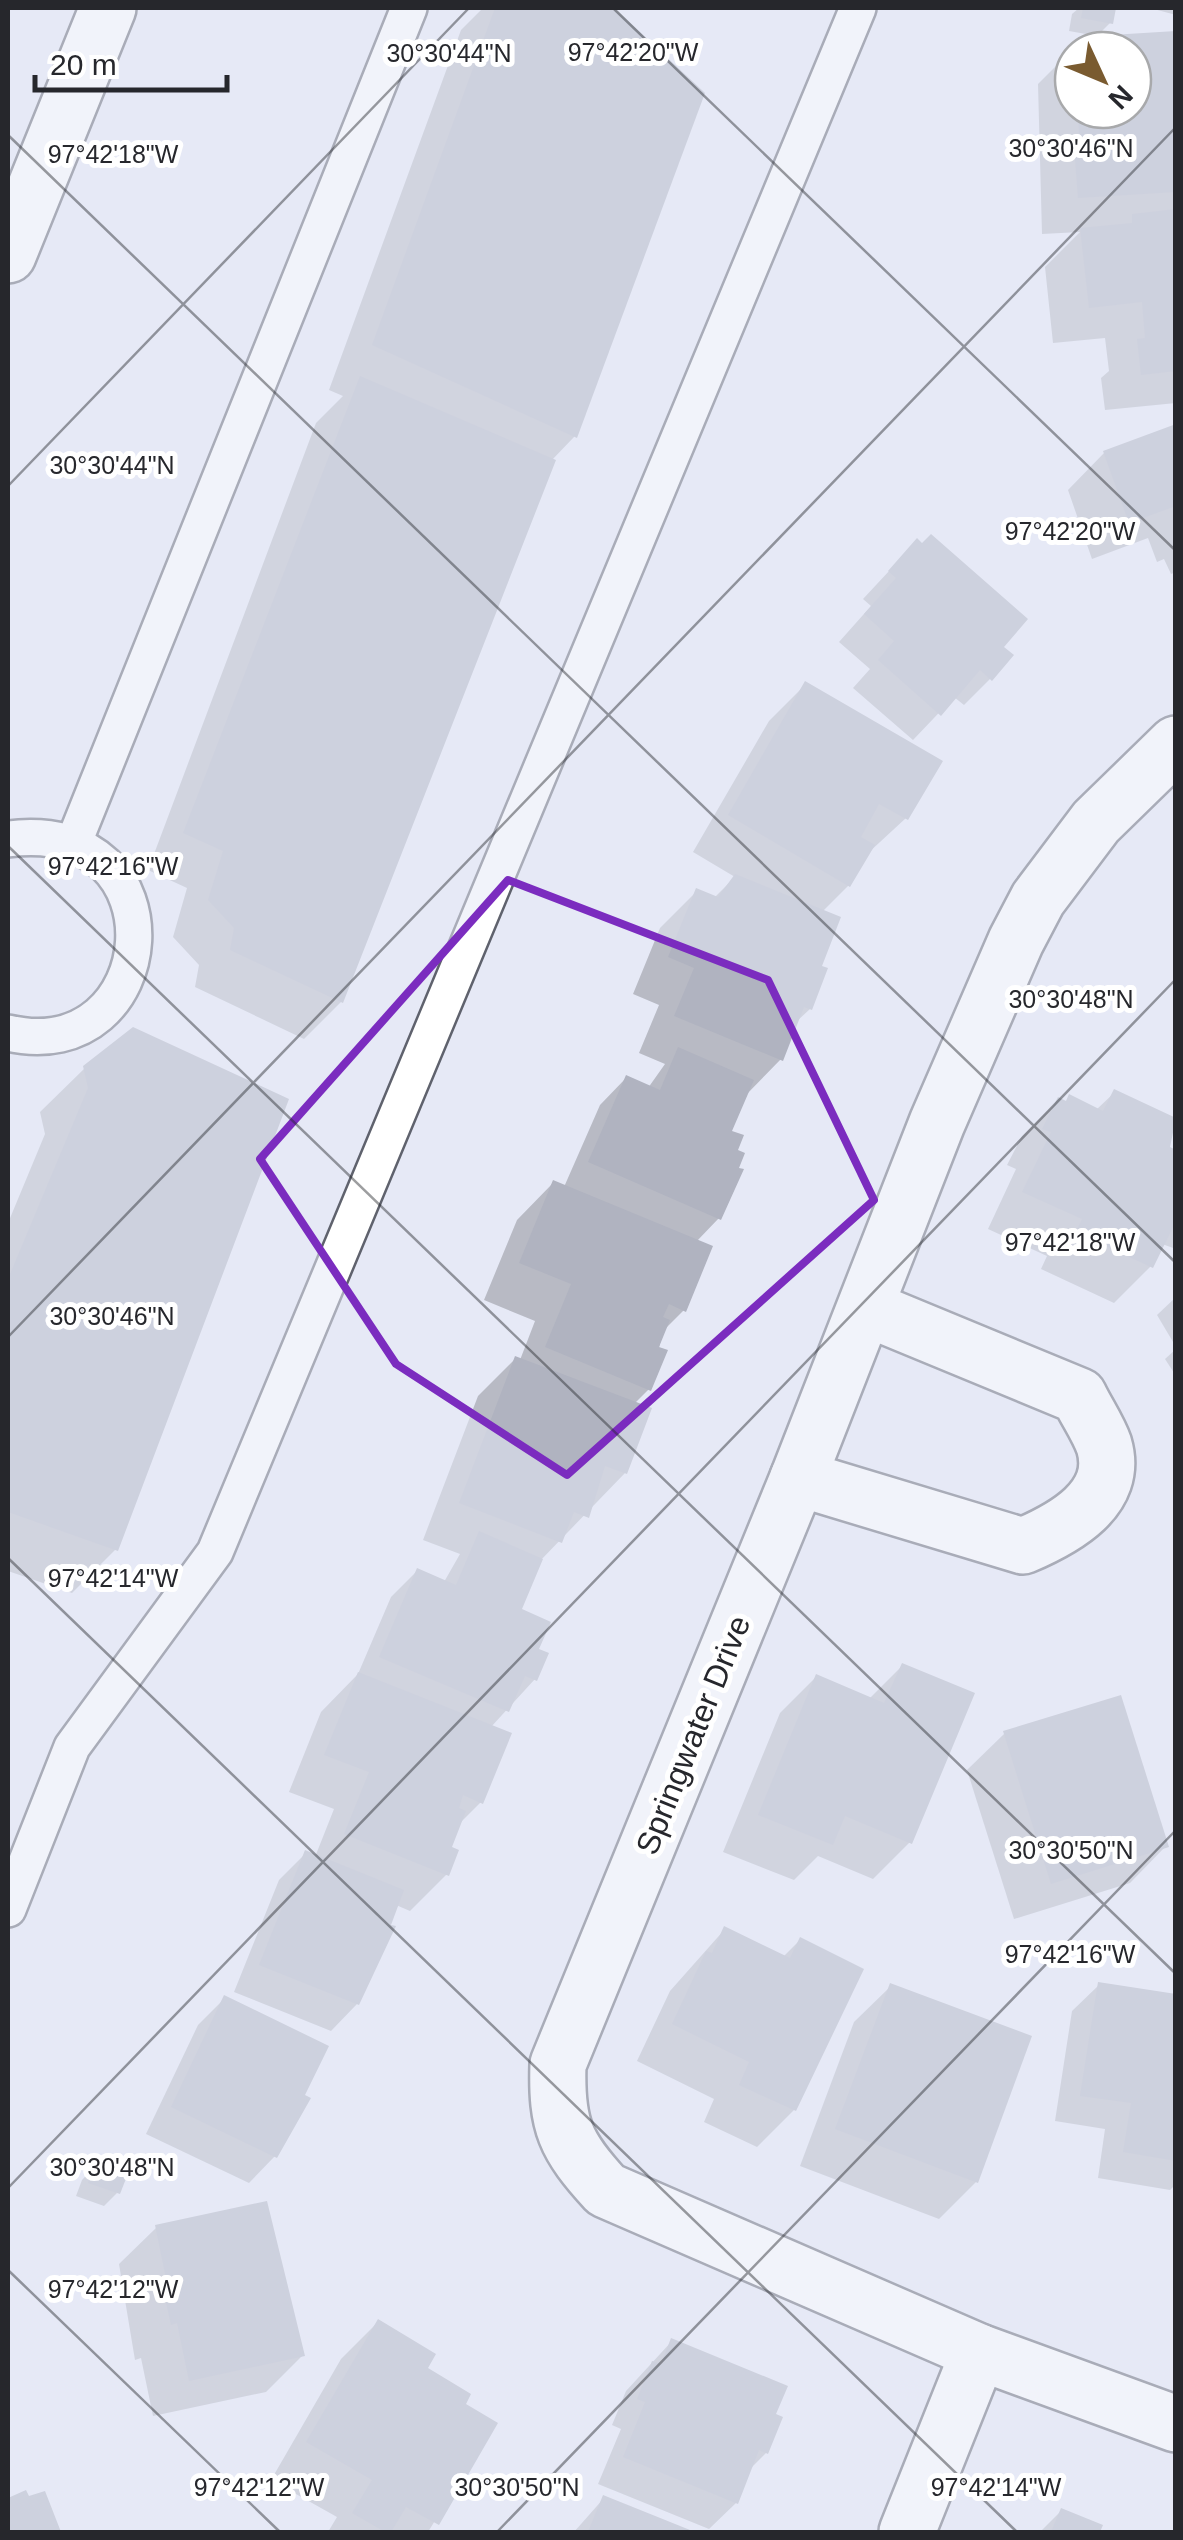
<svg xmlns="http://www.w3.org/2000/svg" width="1183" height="2540" font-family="Helvetica,sans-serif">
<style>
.shadow{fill:#0003;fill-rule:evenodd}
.building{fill:#b0b3c0}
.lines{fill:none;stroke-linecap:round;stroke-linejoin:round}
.lane-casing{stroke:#5f626d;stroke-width:40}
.street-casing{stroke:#5f626d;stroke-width:60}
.secondary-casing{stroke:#5f626d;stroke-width:60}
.lane{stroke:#fff;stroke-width:35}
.street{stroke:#fff;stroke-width:55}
.secondary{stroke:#fff;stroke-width:55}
.marked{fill:none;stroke:#7b2cbf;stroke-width:8;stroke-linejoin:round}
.ticks{fill:none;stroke:#26272c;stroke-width:2.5;stroke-opacity:0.45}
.labels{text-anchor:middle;stroke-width:10;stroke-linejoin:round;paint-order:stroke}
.street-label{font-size:32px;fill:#26272c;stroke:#fff}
.ticks-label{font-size:25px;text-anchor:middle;fill:#26272c;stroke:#fff;stroke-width:10;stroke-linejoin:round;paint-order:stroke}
</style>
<rect width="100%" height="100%" fill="#e6e9f6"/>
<!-- shadow -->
<g class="shadow">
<polygon points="483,8 611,8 702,94 574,437 551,461 341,1002 304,1039 195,987 199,965 173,937 187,888 148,870 316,423 343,396 329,390 461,30"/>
<polygon points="1079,8 1114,8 1111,22 1097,36 1069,31 1072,14"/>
<polygon points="1150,8 1176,8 1176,15"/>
<path d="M1176,33v370l-71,7 -4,-32 8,-7 -4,-33 -52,5 -8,-76 35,-35 -38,2 -4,-150 37,-37zM1073,50h60v60h-60z"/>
<polygon points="1176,427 1176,572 1171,574 1164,559 1157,562 1148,538 1092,559 1068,490 1104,453"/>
<polygon points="917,541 1000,647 990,679 964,705 954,697 913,740 853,688 870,669 839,642 871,606 863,599"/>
<polygon points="806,684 906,818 867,854 848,886 822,912 810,1009 796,1022 781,1059 745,1096 729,1132 719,1218 696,1242 684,1310 663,1331 649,1389 634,1404 625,1473 539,1562 519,1610 536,1650 535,1679 491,1727 481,1802 457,1826 448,1848 447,1874 410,1911 396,1905 357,2004 331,2031 234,1992 279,1880 306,1853 315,1857 334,1809 289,1792 321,1712 358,1674 391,1597 417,1571 444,1582 460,1554 423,1540 478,1396 515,1359 520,1360 535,1321 484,1300 517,1220 553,1183 564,1187 600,1105 626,1078 648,1088 665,1064 639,1053 659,1005 633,994 660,928 697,891 714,898 735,877 693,852 769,721"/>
<polygon points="133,1030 116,1549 72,1593 8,1571 8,1223 45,1134 40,1112 85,1068"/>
<polygon points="1115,1092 1176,1121 1167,1149 1176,1153 1176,1249 1162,1244 1151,1266 1114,1303 1041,1269 1047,1256 988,1229 1016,1169 1007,1165 1022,1136 1059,1100 1096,1110"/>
<polygon points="1176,1297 1176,1347 1157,1315"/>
<polygon points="1176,1349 1176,1376 1165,1359"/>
<polygon points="902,1666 910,1842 873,1879 818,1856 794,1880 723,1852 780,1713 816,1677 869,1699"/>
<polygon points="1004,1734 1166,1846 1130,1883 1014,1919 967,1770"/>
<polygon points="725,1929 783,1957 800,1940 861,1970 794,2110 757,2147 704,2122 714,2099 637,2061 670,1991"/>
<polygon points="1099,1985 1176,1997 1176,2184 1170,2190 1098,2178 1105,2129 1055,2121 1072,2011"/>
<polygon points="891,1986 1029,2038 976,2182 939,2219 800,2166 854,2022"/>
<polygon points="225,1998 275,2156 249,2183 146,2134 198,2025"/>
<polygon points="95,2166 117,2193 104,2206 76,2196 82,2180"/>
<polygon points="156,2228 303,2355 266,2392 153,2416 141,2358 135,2360 119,2264"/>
<polygon points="378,2322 462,2405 495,2423 428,2532 328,2532 337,2517 271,2480 341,2359"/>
<polygon points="672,2341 773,2415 766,2453 748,2471 736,2503 709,2529 598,2484 621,2429 612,2425 626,2391"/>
<polygon points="604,2498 689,2532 574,2532"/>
<polygon points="1061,2511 1099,2526 1097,2532 1040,2532"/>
</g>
<!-- building -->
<g class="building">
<polygon points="495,8 614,8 705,93 577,438 372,345"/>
<polygon points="1083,8 1116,8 1113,24 1081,18"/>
<polygon points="1176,31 1176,192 1078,198 1073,134 1079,134 1078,110 1133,110 1133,50 1074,50 1074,45 1111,35"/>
<polygon points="1176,209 1176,371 1141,375 1137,339 1145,338 1142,302 1089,308 1080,228 1132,223 1132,214"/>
<polygon points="360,376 556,460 343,1003 230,950 234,928 208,900 223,851 183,833"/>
<polygon points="1176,424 1176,506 1129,523 1103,451"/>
<polygon points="931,534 1028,619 1004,647 1014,655 992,681 980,670 941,716 878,660 894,641 864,614 896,578 888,571 917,538 922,543"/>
<polygon points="805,681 943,761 908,820 879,804 861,837 875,845 850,887 728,815"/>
<polygon points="735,874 841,917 822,966 828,968 812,1010 804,1007 783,1061 674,1016 694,968 668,957 696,888 718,897"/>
<polygon points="133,1027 289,1099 118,1551 8,1512 8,1279 88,1088 83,1066"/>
<polygon points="678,1047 754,1080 732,1131 744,1135 738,1150 745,1153 739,1168 744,1169 721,1220 588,1162 626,1075 660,1090"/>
<polygon points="1114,1089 1176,1118 1170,1147 1176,1150 1176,1221 1153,1268 1076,1232 1082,1219 1022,1192 1051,1132 1042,1129 1058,1097 1066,1101 1069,1094 1103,1111"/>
<polygon points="553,1180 713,1246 686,1312 669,1304 663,1317 670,1320 659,1347 668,1350 651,1391 545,1347 571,1284 519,1263"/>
<polygon points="515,1356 652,1408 627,1474 605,1466 589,1518 574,1512 562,1543 459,1503"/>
<polygon points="479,1531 543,1559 522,1609 551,1622 539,1649 549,1653 537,1681 525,1676 509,1712 379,1657 417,1568 456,1585"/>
<polygon points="902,1663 975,1693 912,1844 845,1816 833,1845 758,1815 816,1674 884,1703"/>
<polygon points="358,1672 512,1733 483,1804 463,1795 459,1808 466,1811 452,1847 459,1850 449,1876 344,1834 369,1772 324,1755"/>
<polygon points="1121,1695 1169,1847 1051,1884 1003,1731"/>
<polygon points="305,1850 404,1890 391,1925 396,1926 359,2005 259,1965"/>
<polygon points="724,1926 790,1958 800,1937 864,1969 796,2111 739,2085 749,2062 672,2024 706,1951 712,1953"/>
<polygon points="1098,1982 1176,1994 1176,2161 1123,2152 1131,2103 1080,2096"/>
<polygon points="890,1983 1032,2036 978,2183 835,2129"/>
<polygon points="224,1995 329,2046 305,2095 311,2098 277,2158 171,2107"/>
<polygon points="94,2163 127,2176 120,2194 88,2183"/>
<polygon points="267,2201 305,2356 189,2381 177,2323 171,2325 164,2293 169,2293 155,2225"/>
<polygon points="378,2319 436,2354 428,2368 471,2394 466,2404 498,2423 439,2525 406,2507 391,2532 385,2532 352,2513 372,2480 306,2442"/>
<polygon points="671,2338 788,2386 776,2414 783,2417 768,2454 759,2450 738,2504 623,2457 645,2402 637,2399 652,2361 661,2364"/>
<polygon points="26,2490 29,2496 45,2491 61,2532 8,2532 8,2498"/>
<polygon points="603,2495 695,2532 588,2532"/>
<polygon points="1061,2508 1103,2525 1100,2532 1051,2532"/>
</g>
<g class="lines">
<defs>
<g id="lane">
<path d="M8,839c179,-23 156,230 0,194"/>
<polyline points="74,842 409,8"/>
<polyline points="8,1909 72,1747 215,1552 858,8"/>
</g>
<g id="street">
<path d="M1176,744l-80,78 -58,77 -22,42 -79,182 -139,355 -240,586c-2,62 7,81 48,126l373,162 197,72"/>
<path d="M798,1478l225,68c40,-17 97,-47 81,-101 -6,-17 -18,-34 -25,-49l-213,-88"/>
<polyline points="907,2532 979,2352"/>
</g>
<polyline id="secondary" points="8,255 108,8"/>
</defs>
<!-- lane casing -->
<use href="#lane" class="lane-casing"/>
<!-- street casing -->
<use href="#street" class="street-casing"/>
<!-- secondary casing -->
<use href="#secondary" class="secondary-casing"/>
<!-- lane -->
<use href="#lane" class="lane"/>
<!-- street -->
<use href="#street" class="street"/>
<!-- secondary -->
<use href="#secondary" class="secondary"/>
</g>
<!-- marked area -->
<path d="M0 0H1183V2540H0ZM508,880l260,100 106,220 -307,275 -171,-111 -136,-205z" fill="#e6e9f6" fill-opacity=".55" fill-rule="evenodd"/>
<path class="marked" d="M508,880l260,100 106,220 -307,275 -171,-111 -136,-205z"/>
<!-- ticks -->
<path class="ticks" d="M613,8l563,543M8,135l1168,1128M8,486l461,-478M8,846l1168,1128M8,1337l1168,-1210M8,1558l1009,974M8,2188l1168,-1209M8,2270l272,262M497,2532l679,-702"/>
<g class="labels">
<!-- street labels -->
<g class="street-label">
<text transform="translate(693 1735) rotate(-68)" y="11">Springwater Drive</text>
</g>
</g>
<g class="ticks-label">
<text x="633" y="61">97°42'20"W</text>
<text x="449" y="62">30°30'44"N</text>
<text x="1071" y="157">30°30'46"N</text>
<text x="113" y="163">97°42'18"W</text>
<text x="112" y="474">30°30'44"N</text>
<text x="1070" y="540">97°42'20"W</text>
<text x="113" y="875">97°42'16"W</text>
<text x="1071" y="1008">30°30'48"N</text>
<text x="1070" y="1251">97°42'18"W</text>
<text x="112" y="1325">30°30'46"N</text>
<text x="113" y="1587">97°42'14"W</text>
<text x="1071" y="1859">30°30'50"N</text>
<text x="1070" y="1963">97°42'16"W</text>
<text x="112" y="2176">30°30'48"N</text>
<text x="113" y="2298">97°42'12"W</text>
<text x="517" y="2496">30°30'50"N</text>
<text x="259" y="2496">97°42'12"W</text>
<text x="996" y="2496">97°42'14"W</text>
</g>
<!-- border -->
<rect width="1183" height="2540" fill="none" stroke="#26272c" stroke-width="20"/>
<!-- north arrow -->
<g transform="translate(1103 80) rotate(134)"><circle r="48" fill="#ffffff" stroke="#a8a9ab" stroke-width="2.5"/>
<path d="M0-8L18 38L0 25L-18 38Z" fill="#7a5b30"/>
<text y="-15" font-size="28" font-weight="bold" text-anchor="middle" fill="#26272c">N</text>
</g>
<!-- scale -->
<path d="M35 75v15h192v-15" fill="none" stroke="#26272c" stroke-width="5"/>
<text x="50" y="75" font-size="30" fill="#26272c" stroke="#ffffff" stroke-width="8" paint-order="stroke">20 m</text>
</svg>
